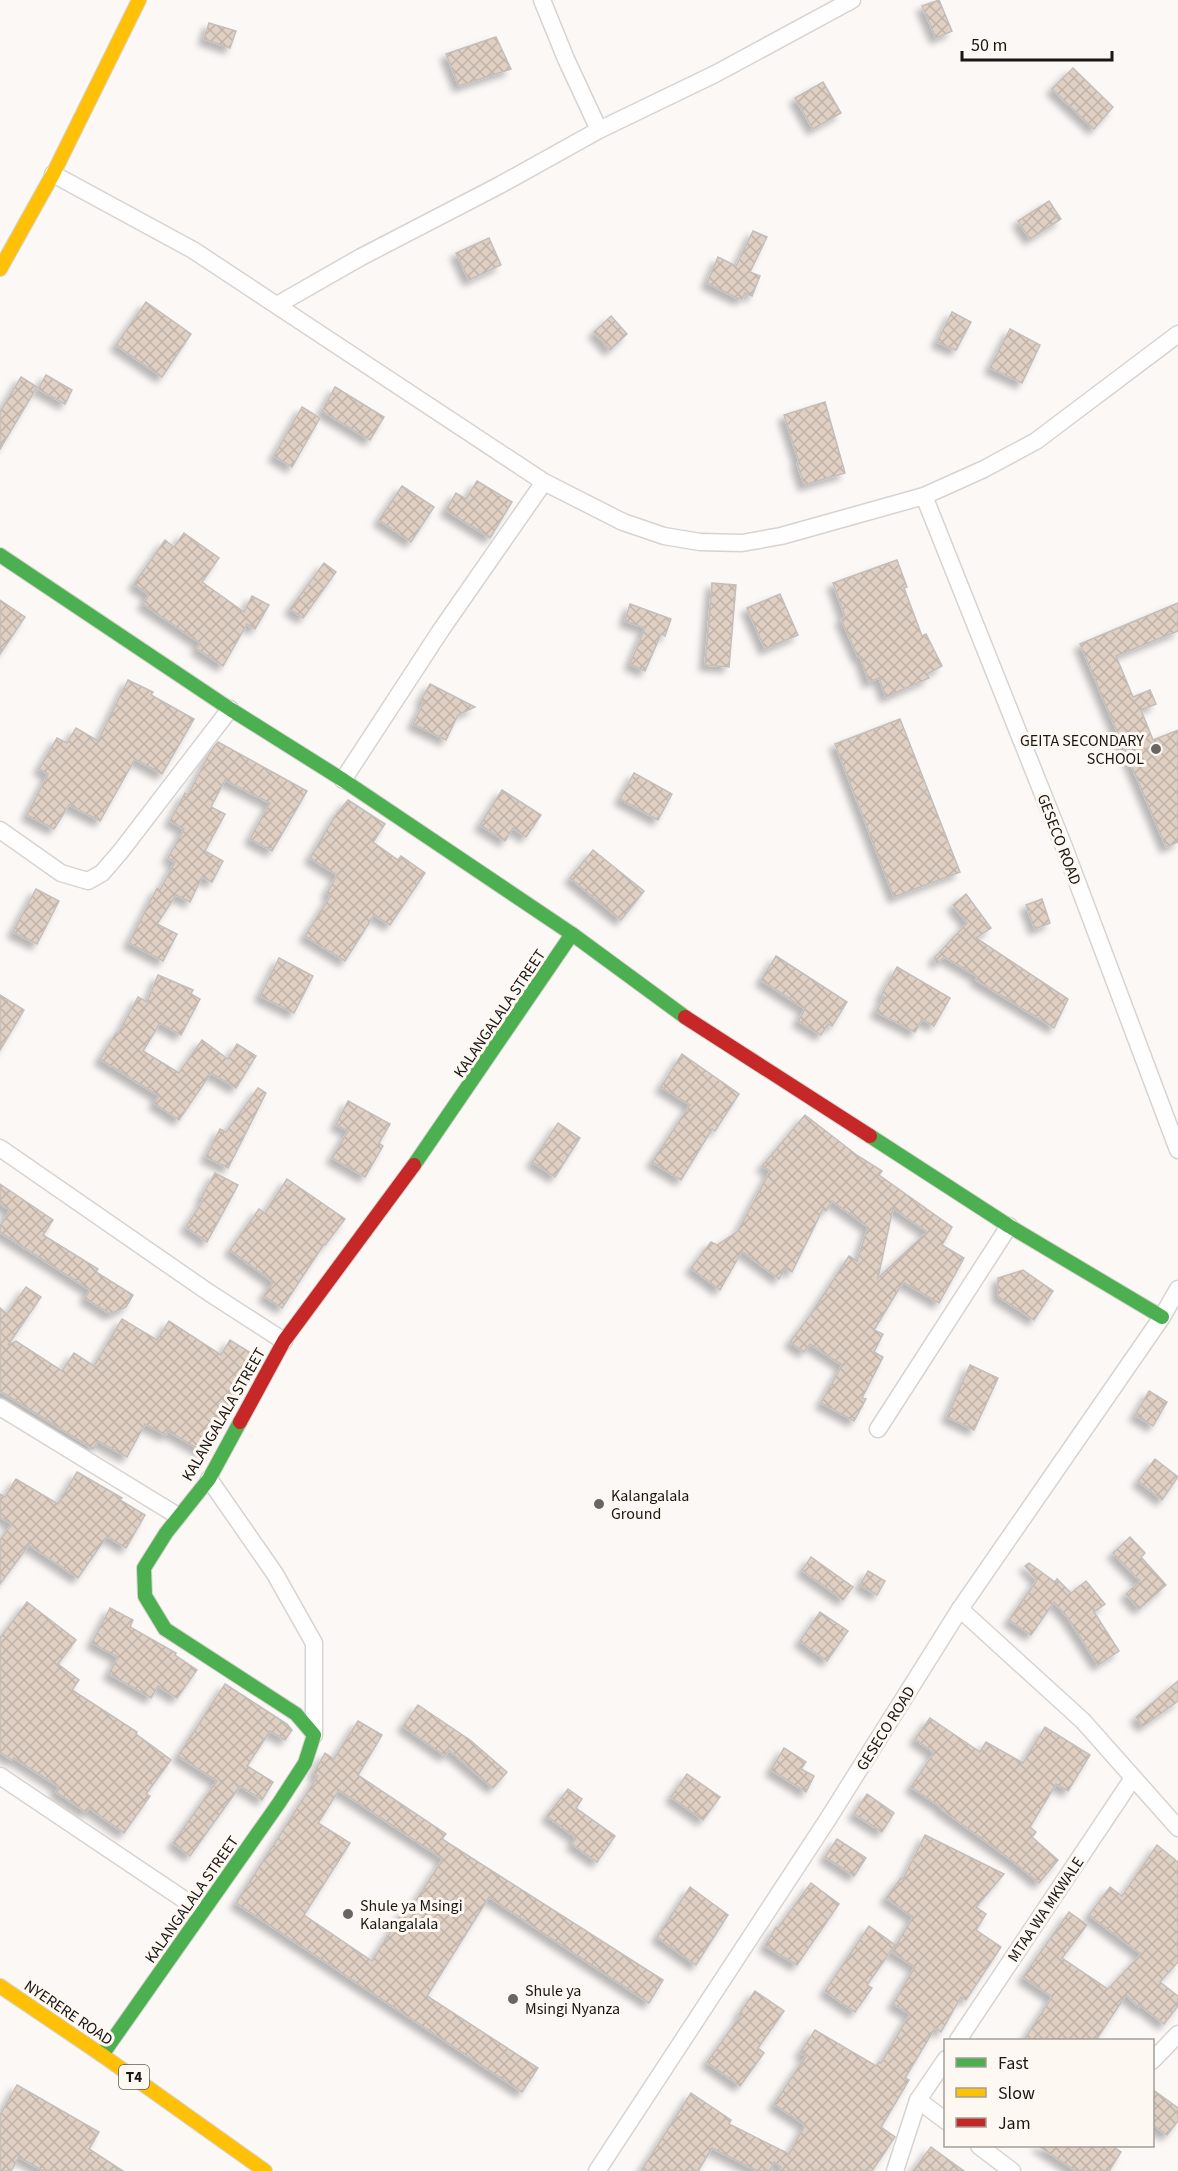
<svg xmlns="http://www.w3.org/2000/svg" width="1178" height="2171" font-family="'Source Sans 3',sans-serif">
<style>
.building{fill:url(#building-cross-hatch);stroke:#c2bebb;stroke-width:1.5;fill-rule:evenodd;filter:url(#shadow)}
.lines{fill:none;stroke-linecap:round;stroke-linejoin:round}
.street-casing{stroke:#d7d3d0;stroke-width:19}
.fast-casing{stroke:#d7d3d0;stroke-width:16}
.slow-casing{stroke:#d7d3d0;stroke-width:16}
.jam-casing{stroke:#d7d3d0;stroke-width:16}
.street{stroke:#fefefe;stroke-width:16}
.fast{stroke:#4caf50;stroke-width:14}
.slow{stroke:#ffc107;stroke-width:14}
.jam{stroke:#c62828;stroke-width:14}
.poi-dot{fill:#696562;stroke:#fef8f3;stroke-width:2}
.labels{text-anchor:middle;stroke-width:6;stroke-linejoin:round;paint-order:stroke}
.shield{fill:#fef8f3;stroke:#5f5a56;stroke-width:1.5}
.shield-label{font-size:15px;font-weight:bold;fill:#1b1612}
.poi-label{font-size:16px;fill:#1b1612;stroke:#fef8f3;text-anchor:start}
.street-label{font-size:16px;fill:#1b1612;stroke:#fef8f3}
</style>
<defs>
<pattern id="building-cross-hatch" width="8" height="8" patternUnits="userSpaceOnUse" patternTransform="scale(1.5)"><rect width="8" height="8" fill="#e0d0c4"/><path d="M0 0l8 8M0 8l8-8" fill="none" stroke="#c0b2a7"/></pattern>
<filter id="shadow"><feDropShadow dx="-5.5" dy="5.5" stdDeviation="3" flood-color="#0004"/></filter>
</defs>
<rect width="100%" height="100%" fill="#fbf8f6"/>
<!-- building -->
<g class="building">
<polygon points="939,0 952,31 936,38 922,6"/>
<polygon points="209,23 236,31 230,48 204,39"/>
<polygon points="496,37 511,69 459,86 446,54"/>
<polygon points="1073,68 1113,107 1094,129 1052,89"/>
<polygon points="823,82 841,113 813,129 795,98"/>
<polygon points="1049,201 1061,219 1030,239 1018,221"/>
<polygon points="753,231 767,237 750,272 760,276 752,296 745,293 742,299 737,298 707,283 718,257 736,266"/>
<polygon points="489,238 501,265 469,280 456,253"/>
<polygon points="146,302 191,334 162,377 116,345"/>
<polygon points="952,312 971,322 956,350 937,342"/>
<polygon points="611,316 627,334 610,350 594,332"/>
<polygon points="1010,329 1040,345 1022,383 990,368"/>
<polygon points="46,375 72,390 65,404 38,389"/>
<polygon points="21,377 37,387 0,449 0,412"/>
<polygon points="335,387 384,417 370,440 322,411"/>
<polygon points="825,402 845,473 804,485 797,463 799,462 784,415"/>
<polygon points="302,407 320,418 292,467 274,456"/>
<polygon points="477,481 512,502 490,538 446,510 456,493 466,499"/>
<polygon points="402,486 434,507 411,542 379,520"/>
<polygon points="184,533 219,558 202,582 244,612 252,596 269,605 255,629 247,624 223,666 197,649 200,643 143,604 149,595 134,584 165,540 174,547"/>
<polygon points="897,560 907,587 904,588 922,636 926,634 942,666 927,674 929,678 886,697 879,678 869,682 860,656 858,657 841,619 845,617 833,583"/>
<polygon points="324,563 336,572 303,618 290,609"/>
<polygon points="712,583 736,585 729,667 705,665"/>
<polygon points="780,594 798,635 765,649 747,608"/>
<polygon points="0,600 25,617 0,654"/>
<polygon points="1178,603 1178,631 1116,656 1133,697 1150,690 1156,704 1141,710 1153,740 1178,730 1178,842 1166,847 1080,644"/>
<polygon points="630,604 671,619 665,636 661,634 645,671 630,664 645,628 625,621"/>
<polygon points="128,680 153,692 151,695 194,719 162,774 135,759 100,821 69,805 54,829 27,815 48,774 39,769 57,738 67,743 76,728 98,741"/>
<polygon points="430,684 475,707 458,715 446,740 413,724 424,702 421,700"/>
<polygon points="900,719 960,872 894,897 835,744"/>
<polygon points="218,742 307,791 272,851 250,839 270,803 225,780 211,807 225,814 205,851 223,861 212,882 202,877 190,902 176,895 157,924 177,934 163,961 129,943 157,888 160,890 175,862 168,858 184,829 170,821 185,793 188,795 211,751"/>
<polygon points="634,773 672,794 658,820 620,799"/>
<polygon points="502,790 541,815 526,837 513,828 505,841 480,825"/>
<polygon points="348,800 385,824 373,842 398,860 401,856 425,873 390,925 374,915 345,961 305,936 331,895 327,893 337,875 310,858 335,816"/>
<polygon points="593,850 644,891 621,920 570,878"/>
<polygon points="36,889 59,901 37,944 13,932"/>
<polygon points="966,894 991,928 976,938 1068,999 1054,1028 976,980 978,977 945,957 937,963 934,958 967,923 953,905"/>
<polygon points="1042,899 1050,923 1035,929 1026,905"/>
<polygon points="776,956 847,1002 832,1026 828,1024 821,1035 798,1021 805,1009 761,980"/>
<polygon points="279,958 313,976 294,1013 260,996"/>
<polygon points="897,967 950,998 934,1026 922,1019 915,1032 876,1012 884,997 881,996"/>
<polygon points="158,975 193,990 191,994 200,999 181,1035 160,1023 143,1051 179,1073 202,1040 228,1059 237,1044 256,1056 236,1088 211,1073 179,1120 154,1103 159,1096 100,1059 116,1033 118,1034 138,997 147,1002"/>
<polygon points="0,995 24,1010 0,1050"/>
<polygon points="682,1054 739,1094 715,1131 712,1129 681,1180 652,1162 690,1105 661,1087"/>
<polygon points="258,1088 266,1093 228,1168 206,1157 220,1129 226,1132"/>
<polygon points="348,1101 390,1124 379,1143 383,1146 365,1177 332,1158 348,1131 336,1125"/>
<path d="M805,1115l53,41 24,15 -3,4 73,52 -10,18 22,13 -25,45 -36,-21 -29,48 9,4 -9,18 9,5 -21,41 4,1 -12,22 -33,-18 21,-38 -32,-21 -6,8 -14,-10 21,-28 38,-58 8,5 11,-34 -36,-26 -6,10 -3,-2 -31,63 -7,-4 -6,11 -37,-28 -22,39 -29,-22 20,-26 6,3 21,-14 32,-60 -8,-5zM893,1208l34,24 -49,46z"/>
<polygon points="558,1123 580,1138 555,1177 532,1162"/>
<polygon points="215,1173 238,1185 207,1242 186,1227 204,1199 201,1198"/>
<polygon points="287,1179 345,1219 325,1245 324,1244 282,1308 264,1296 273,1282 230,1250 259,1209 265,1213"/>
<polygon points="0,1184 53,1220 43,1235 98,1269 96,1272 133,1295 126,1307 110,1314 85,1298 90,1290 0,1232 0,1226 10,1210 0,1204"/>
<polygon points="1023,1270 1053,1291 1034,1320 998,1296 998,1278"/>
<polygon points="26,1287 41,1297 8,1345 16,1341 62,1371 74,1353 94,1366 122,1319 157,1340 169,1321 221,1355 230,1340 259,1358 235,1399 237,1400 207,1454 168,1431 166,1435 145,1424 127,1457 98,1441 93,1449 0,1391 0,1308 7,1314"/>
<polygon points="970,1365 998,1378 974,1430 947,1417"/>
<polygon points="1149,1391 1167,1402 1153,1426 1135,1415"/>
<polygon points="1155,1459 1178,1477 1162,1500 1138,1481"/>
<polygon points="77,1472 122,1498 120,1500 145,1515 126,1548 107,1536 78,1578 29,1545 0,1584 0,1540 12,1524 0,1517 0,1494 5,1497 16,1479 58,1504"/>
<polygon points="1130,1537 1145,1553 1141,1557 1166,1585 1139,1609 1126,1594 1140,1581 1113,1553"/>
<polygon points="811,1557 853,1587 843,1600 802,1570"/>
<polygon points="1029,1563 1055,1582 1057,1579 1071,1593 1086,1581 1105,1604 1094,1612 1119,1651 1098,1665 1068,1618 1054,1602 1031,1635 1009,1620 1037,1580 1025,1566"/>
<polygon points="868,1571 885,1581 877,1595 860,1585"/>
<polygon points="27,1602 76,1640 58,1664 79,1680 72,1690 137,1732 136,1734 171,1760 146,1794 150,1796 124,1833 89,1808 86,1812 56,1792 59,1787 14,1758 12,1760 0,1752 0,1638"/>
<polygon points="110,1608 133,1620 130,1627 176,1653 175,1655 197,1670 177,1698 158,1686 151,1698 109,1674 118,1657 92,1643"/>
<polygon points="820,1612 848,1631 827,1661 800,1641"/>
<polygon points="1178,1681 1178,1701 1143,1726 1136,1717"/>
<polygon points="225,1684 287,1724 292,1730 285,1740 270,1731 247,1766 273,1782 262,1800 240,1786 190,1856 173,1843 217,1781 178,1756"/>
<polygon points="418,1705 470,1740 507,1772 493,1788 449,1750 445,1756 403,1726"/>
<polygon points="930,1718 980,1752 986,1742 1023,1763 1045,1727 1090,1755 1068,1791 1056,1784 1030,1827 1036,1832 1032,1837 1058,1860 1039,1883 1014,1862 941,1809 942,1808 911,1787 934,1753 915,1739"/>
<path d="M358,1721l24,14 -24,40 88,59 -4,5 221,141 -14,23 -160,-106 -62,99 111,72 -16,24 -286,-189 82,-127 -4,-3 11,-20 9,6zM339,1790l104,69 -34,52 -4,-2 -33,52 -68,-46 46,-72 -32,-20z"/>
<polygon points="784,1748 806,1762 801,1769 814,1776 806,1792 771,1770"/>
<polygon points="687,1774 720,1797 703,1820 671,1797"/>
<polygon points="568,1789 582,1799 576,1808 615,1836 597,1862 572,1844 576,1838 547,1816"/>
<polygon points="867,1794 894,1813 882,1832 854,1814"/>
<polygon points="925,1835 1004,1874 976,1907 986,1914 976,1930 1001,1947 966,2000 961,1997 941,2032 935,2028 905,2078 909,2080 881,2127 895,2137 872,2171 779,2171 781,2167 774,2162 770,2171 757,2171 712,2148 698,2171 641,2171 691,2093 731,2120 729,2124 789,2154 805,2125 774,2104 806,2056 800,2053 815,2030 876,2066 879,2062 881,2063 910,2014 893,2004 915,1967 892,1952 913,1917 886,1898 901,1878 903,1879"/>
<polygon points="837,1839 866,1858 854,1876 825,1857"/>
<polygon points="1157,1845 1178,1862 1178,1962 1160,1982 1178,1996 1178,2006 1164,2024 1140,2005 1139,2007 1126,1995 1096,2040 1024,2040 1052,1997 1023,1977 1069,1912 1087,1925 1062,1958 1108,1989 1141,1954 1089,1915 1110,1887 1122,1896"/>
<polygon points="811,1883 839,1904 797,1965 765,1946 776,1927 778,1928"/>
<polygon points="690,1887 728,1915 696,1965 657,1937"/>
<polygon points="869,1926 895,1945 867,1985 872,1988 855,2012 825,1991"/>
<polygon points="755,1991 784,2011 758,2048 764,2053 740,2086 707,2062 741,2015 739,2014"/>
<polygon points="17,2085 99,2132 89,2149 123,2171 43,2171 19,2157 11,2171 0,2171 0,2115"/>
<polygon points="1152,2089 1178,2108 1178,2121 1167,2135 1152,2124"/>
<polygon points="1037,2145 1111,2145 1121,2152 1109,2171 1076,2171"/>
<polygon points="931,2147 964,2171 913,2171"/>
</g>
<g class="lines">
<defs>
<g id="street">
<polyline points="542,0 566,59 599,130"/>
<polyline points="53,174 193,250 544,482 623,522 664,536 700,542 742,543 781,536 924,496 984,469 1036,441 1178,334"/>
<polyline points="277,305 361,257 500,185 599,130 715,74 852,0"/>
<polyline points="924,496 1064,847 1178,1150"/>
<polyline points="343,780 441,630 544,482"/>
<polyline points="0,830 61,873 88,881 102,873 121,851 230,709"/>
<polyline points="0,1148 208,1292 284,1341"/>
<polyline points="0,1407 178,1516"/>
<polyline points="878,1429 1009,1226"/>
<polyline points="209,1479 275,1574 314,1643 314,1735"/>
<polyline points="960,1609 1083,1721 1178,1828"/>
<polyline points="0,1776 201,1911"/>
<polyline points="958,2040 1133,1778"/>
<polyline points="1152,2061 1178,2034"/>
<polyline points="918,2100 946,2121"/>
<polyline points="979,2146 1012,2171"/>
<polyline points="597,2171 828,1819 960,1609 1162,1317 1178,1289"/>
<polyline points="895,2171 918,2100 946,2059"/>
</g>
<g id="fast">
<polyline points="0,555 230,709 343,780 572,934 685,1017"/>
<polyline points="870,1136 1009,1226 1162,1317"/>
<polyline points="414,1165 572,934"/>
<polyline points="102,2055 279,1803 305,1763 314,1735 296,1714 165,1629 145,1596 144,1568 166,1533 209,1479 240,1422"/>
</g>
<g id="slow">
<polyline points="0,269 53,174 139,0"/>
<polyline points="0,1986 102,2055 265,2171"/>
</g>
<g id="jam">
<polyline points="685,1017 870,1136"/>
<polyline points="240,1422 284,1341 414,1165"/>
</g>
</defs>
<!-- street casing -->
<use href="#street" class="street-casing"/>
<!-- fast casing -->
<use href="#fast" class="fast-casing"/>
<!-- slow casing -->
<use href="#slow" class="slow-casing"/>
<!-- jam casing -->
<use href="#jam" class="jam-casing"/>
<!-- street -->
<use href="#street" class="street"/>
<!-- fast -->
<use href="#fast" class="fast"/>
<!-- slow -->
<use href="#slow" class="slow"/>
<!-- jam -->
<use href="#jam" class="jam"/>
</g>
<!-- markers -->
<g class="poi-dot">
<circle cx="1156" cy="749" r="6"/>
<circle cx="599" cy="1504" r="6"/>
<circle cx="348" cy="1914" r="6"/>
<circle cx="513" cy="1999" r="6"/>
</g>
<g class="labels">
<!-- shield labels -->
<rect class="shield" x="119" y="2065" width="30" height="24" rx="4.5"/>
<g class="shield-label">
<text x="134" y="2082">T4</text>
</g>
<!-- poi labels -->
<g class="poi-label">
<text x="1144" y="746" text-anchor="end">GEITA SECONDARY<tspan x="1144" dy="18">SCHOOL</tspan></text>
<text x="611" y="1501">Kalangalala<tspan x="611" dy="18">Ground</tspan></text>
<text x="360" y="1911">Shule ya Msingi<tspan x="360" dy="18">Kalangalala</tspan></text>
<text x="525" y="1996">Shule ya<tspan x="525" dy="18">Msingi Nyanza</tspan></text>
</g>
<!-- street labels -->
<g class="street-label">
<text transform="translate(1060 839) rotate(69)" y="6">GESECO ROAD</text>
<text transform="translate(499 1013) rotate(-56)" y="6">KALANGALALA STREET</text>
<text transform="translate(223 1414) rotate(-60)" y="6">KALANGALALA STREET</text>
<text transform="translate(885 1728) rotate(-58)" y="6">GESECO ROAD</text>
<text transform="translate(191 1899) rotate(-55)" y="6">KALANGALALA STREET</text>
<text transform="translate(1045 1909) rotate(-56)" y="6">MTAA WA MKWALE</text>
<text transform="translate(69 2012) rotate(34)" y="6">NYERERE ROAD</text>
</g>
</g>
<!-- legend -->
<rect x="944" y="2039" width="210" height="108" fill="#fef8f3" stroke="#a39e99" stroke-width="1.5"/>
<rect x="956" y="2058" width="30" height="9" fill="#4caf50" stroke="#a39e99" stroke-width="1.5"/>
<text x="998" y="2069" font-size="18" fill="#1b1612">Fast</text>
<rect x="956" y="2088" width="30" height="9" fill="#ffc107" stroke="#a39e99" stroke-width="1.5"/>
<text x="998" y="2099" font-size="18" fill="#1b1612">Slow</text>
<rect x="956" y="2118" width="30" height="9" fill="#c62828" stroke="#a39e99" stroke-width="1.5"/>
<text x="998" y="2129" font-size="18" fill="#1b1612">Jam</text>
<!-- scale -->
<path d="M962 51v9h150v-9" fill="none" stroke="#1b1612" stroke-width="3"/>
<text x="971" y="51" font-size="18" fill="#1b1612" stroke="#fef8f3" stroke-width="4.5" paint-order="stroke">50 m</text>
</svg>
